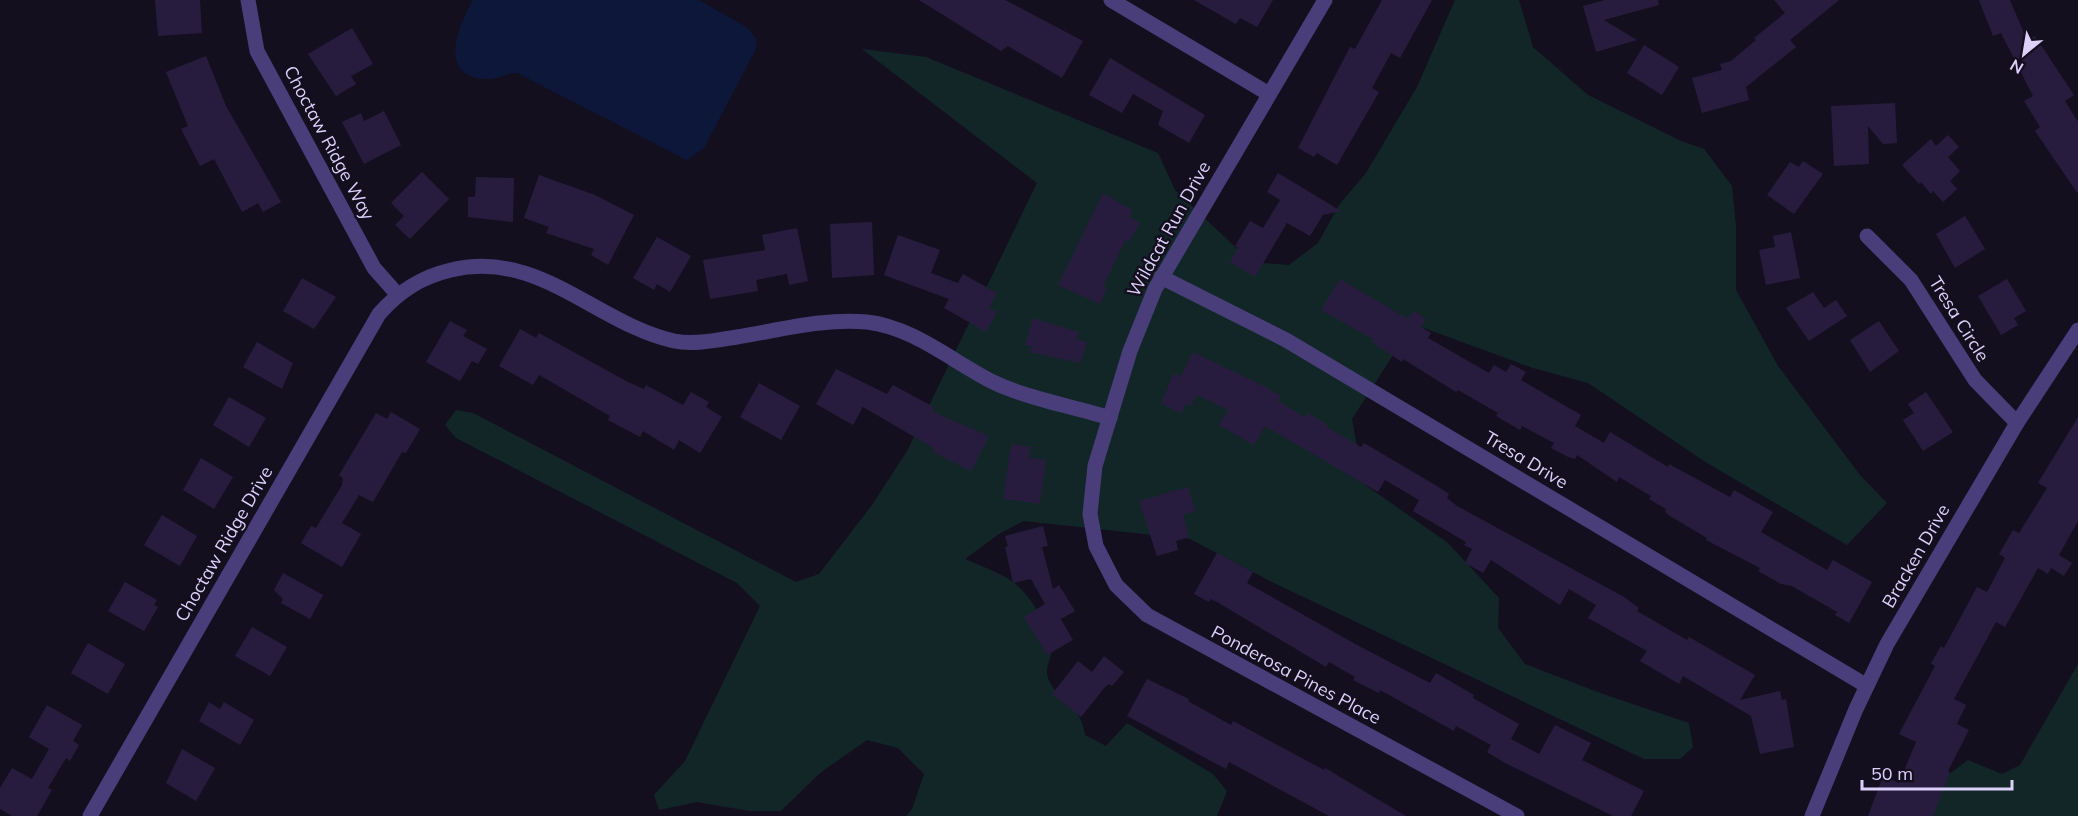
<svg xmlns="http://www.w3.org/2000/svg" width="2078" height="816" font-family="Mulish,sans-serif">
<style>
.green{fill:#122628}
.water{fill:#0d1739}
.building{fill:#281c3e}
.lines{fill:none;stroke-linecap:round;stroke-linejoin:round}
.minor{stroke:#493e7a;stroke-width:15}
.labels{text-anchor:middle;stroke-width:5;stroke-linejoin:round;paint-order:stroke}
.street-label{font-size:18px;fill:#dcd1fb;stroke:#140f1f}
</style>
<rect width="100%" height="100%" fill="#140f1f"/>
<!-- green -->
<g class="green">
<path d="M1455,0h64l14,47 55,48 93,46 23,8 28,37 4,40v64l42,76 82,109 27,28 -40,42 -140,-82 -119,-80 -55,-15 -120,-44 -61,95 12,65 84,59 51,55 -1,30 27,36 78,30 86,29 4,24 -13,12h-36l-370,-176 -84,-44 -166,-18 -25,13 -34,25c37,16 55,19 75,57 6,9 10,19 12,30 1,11 -8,20 -4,32 9,24 33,25 37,57l21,11 21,-23 86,51 14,17 -10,25h-311l6,-7 12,-35 -26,-26 -31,-8 -47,33 -39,38h-32l-52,-9 -38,8 -5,-15 31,-34 75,-155 -23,-23 -281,-145 -11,-13 11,-15 17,3 323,169 23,-8 53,-69 35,-54 130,-268 -175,-134 64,8 232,96 17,37 76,72 38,3 29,-22 21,-38 27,-32 51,-86z"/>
<polygon points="2078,664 2078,816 1923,816 1944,778 1968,760 2002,774 2020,765"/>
</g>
<!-- water -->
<path class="water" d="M473,0h226l49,28 8,11v10l-52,99 -17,12 -170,-87c-10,0 -21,7 -31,6 -49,-2 -28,-53 -13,-79z"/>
<!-- building -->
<g class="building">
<polygon points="155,0 200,0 202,33 158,36"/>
<polygon points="919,0 1005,0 1083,41 1062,78 1008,46 1001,51"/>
<polygon points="1194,0 1273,0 1257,27 1240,18 1236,24"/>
<polygon points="1382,0 1432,0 1400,58 1391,53 1372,88 1379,92 1337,165 1317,153 1314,157 1298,148 1350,47 1355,49"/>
<polygon points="1605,0 1658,0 1659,5 1604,20 1637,40 1596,52 1583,6"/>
<polygon points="1774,0 1839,0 1790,40 1796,47 1746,87 1749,100 1702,113 1692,78 1722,70 1720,64 1731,61 1756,40 1754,38 1785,13"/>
<polygon points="1979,0 2010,0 2027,40 2035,36 2074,95 2065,101 2078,122 2078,194 2035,131 2040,127 2024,101 2033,96 2001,33 1993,36"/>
<polygon points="352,28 373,64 351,76 356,84 336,96 308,54"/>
<polygon points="1644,45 1679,67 1662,95 1627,73"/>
<polygon points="206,56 226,106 281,202 263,212 258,203 242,212 214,159 200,166 181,129 188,126 166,72"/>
<polygon points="1110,58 1205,115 1189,143 1158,125 1163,111 1133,94 1122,113 1089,95"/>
<polygon points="1895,103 1897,143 1883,144 1868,126 1869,164 1834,166 1831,106"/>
<polygon points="384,111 401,145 364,164 342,122 361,113 364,121"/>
<polygon points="1948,135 1959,147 1948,157 1960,171 1950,181 1957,189 1943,202 1933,191 1931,194 1921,182 1919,184 1902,165 1931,139 1936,146"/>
<polygon points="1803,161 1823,174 1794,214 1767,195 1790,162 1799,167"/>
<polygon points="422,172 449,199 410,239 395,225 404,216 391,203"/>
<polygon points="1278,173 1341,211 1323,215 1310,236 1287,223 1255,277 1230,262 1238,248 1235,246 1250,221 1263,228 1280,200 1267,192"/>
<polygon points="539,175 595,195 634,215 608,265 591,255 594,249 546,233 549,227 524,218"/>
<polygon points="476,177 514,178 513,222 468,217 468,197 475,197"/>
<polygon points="1103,193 1133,211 1129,217 1140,223 1129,242 1125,240 1103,287 1107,289 1100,304 1058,285"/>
<polygon points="1965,216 1985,249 1955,268 1936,234"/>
<polygon points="872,222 874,275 832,278 830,224"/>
<polygon points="797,228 808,281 789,285 787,274 756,280 758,291 710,299 703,260 765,250 762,235"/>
<polygon points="1791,232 1800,278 1766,285 1759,250 1775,247 1773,236"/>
<polygon points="898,235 940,250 931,273 958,283 963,274 997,293 989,308 997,312 986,332 944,308 949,299 884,275"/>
<polygon points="657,237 691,256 670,292 657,284 654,290 633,278"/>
<polygon points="302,278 336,297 314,329 283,311"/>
<polygon points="1340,279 1408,319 1414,311 1426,319 1421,327 1431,333 1428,338 1489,373 1494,365 1506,372 1511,364 1526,372 1521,380 1581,415 1575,426 1604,443 1610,432 1668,467 1669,464 1730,497 1734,490 1773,512 1761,532 1827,570 1833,560 1872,582 1849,623 1835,615 1837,612 1792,586 1781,584 1758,571 1760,568 1706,540 1707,538 1670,516 1665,512 1666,509 1649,499 1651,496 1619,477 1617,482 1577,455 1575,459 1568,457 1551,448 1554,443 1522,426 1520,430 1496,416 1498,413 1458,390 1456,392 1403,359 1402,362 1372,342 1373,339 1321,310"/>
<polygon points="2007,279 2026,311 2014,318 2018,325 2001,335 1978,296"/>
<polygon points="1813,292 1824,308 1836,300 1847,316 1809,341 1786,308"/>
<polygon points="1033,318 1079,332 1076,339 1087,342 1080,363 1030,352 1032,346 1025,345"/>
<polygon points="450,321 467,330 463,336 487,349 478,364 472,361 460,381 426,362"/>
<polygon points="1879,321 1899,351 1870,372 1850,340"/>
<polygon points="520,329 536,338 539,333 628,382 644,389 646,385 683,405 691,392 709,402 706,407 722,417 700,453 679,440 674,450 643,431 640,437 608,420 610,416 539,375 533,385 499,366"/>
<polygon points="257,342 293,363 282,389 243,367"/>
<polygon points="1193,352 1262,385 1281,396 1278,401 1305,417 1308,413 1328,425 1326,427 1361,447 1364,443 1437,486 1449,494 1447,498 1457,506 1624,597 1639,608 1637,611 1687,640 1689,637 1755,675 1740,700 1780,691 1782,700 1786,699 1794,747 1760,754 1751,716 1683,676 1679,684 1640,661 1647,651 1588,618 1596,605 1569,589 1560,605 1491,560 1483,573 1465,563 1472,549 1464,545 1466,542 1413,511 1419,500 1385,480 1378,492 1265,426 1254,445 1219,425 1228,410 1197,395 1191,406 1186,404 1181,413 1161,403 1174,373 1181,377"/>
<polygon points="836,369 887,394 893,385 930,405 934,410 933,412 989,436 971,471 933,452 935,449 863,407 853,425 816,404"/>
<polygon points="759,383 800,406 781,440 740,417"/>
<polygon points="1926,392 1953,432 1923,451 1903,420 1914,413 1908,404"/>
<polygon points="229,397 266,418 249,447 213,425"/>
<polygon points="391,412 420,429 406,453 402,452 373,502 359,495 342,523 361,534 342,567 301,543 311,526 316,528 342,485 343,478 339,475 376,413 387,419"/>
<polygon points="2078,417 2078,521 2059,555 2072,563 2064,576 2051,568 2048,574 2038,568 2005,627 1996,622 1954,699 1966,705 1957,724 1969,730 1948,771 1950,772 1933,816 1868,816 1883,776 1899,783 1916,742 1899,734 1935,666 1931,663 1941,646 1944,648 1977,587 1987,592 2005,558 1999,554 2013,530 2019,533 2047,488 2038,483"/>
<polygon points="1011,444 1031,447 1029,458 1046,460 1040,504 1003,499"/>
<polygon points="201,458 233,477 214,509 183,490"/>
<polygon points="1188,487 1195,511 1183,515 1189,537 1176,541 1178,550 1157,556 1139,501"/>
<polygon points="162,515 197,536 180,566 144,545"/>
<polygon points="1043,526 1048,546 1042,547 1053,589 1059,585 1075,611 1061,619 1073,640 1047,655 1024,617 1045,604 1031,579 1013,583 1005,547 1008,546 1005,536"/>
<polygon points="1217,553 1253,572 1247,583 1357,645 1430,683 1436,673 1474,695 1473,698 1519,724 1511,739 1539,754 1555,725 1591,743 1582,760 1644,791 1631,816 1613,816 1505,763 1487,752 1491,745 1456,726 1454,731 1380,690 1379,693 1353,680 1355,677 1329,662 1326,667 1217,602 1210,599 1209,602 1194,594"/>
<polygon points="283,573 323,595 310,619 281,603 283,599 274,590"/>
<polygon points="125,582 157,600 154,605 158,607 144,631 108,611"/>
<polygon points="252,627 287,647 270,676 235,656"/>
<polygon points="88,643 125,664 108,694 71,673"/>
<polygon points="1104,656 1124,672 1112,686 1109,684 1105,687 1081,717 1052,694 1078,661 1092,672"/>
<polygon points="1147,679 1189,699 1188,701 1231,725 1233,721 1324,770 1325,768 1406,816 1329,816 1229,762 1226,769 1127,716"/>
<polygon points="209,702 220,709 224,702 254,720 240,745 199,721"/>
<polygon points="47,705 82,725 73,741 79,745 70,761 66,758 48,788 52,790 37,816 12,816 0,809 0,788 12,768 32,779 49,749 29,737"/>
<polygon points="182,749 215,768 196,801 166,783"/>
</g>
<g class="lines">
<!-- minor -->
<g class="minor">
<polyline points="248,0 257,51 374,268 397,294"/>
<polyline points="1111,0 1269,94"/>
<polyline points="1325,0 1155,289 1130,351 1095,466 1090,514 1096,546 1116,585 1147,615 1517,816"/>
<polyline points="1867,236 1911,280 1975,380 2017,423"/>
<polyline points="1161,277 1286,340 1867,686"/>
<path d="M90,816l289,-502c20,-23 42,-37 72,-44 88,-21 144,53 223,71 20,4 44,-1 63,-4 43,-7 87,-19 130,-15 46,5 86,40 126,60 33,16 82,25 117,36"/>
<polyline points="1812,816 1856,709 1887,644 2017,423 2078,330"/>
</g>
</g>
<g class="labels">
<!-- street labels -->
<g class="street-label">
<text transform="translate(329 143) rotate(62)" y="6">Choctaw Ridge Way</text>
<text transform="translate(1169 229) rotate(-61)" y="6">Wildcat Run Drive</text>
<text transform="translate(1959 319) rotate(58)" y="6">Tresa Circle</text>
<text transform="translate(1526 460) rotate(31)" y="6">Tresa Drive</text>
<text transform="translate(224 544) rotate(-60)" y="6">Choctaw Ridge Drive</text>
<text transform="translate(1916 556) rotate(-60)" y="6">Bracken Drive</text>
<text transform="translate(1296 675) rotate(28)" y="6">Ponderosa Pines Place</text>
</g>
</g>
<!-- north arrow -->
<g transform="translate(2024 54) rotate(210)" stroke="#140f1f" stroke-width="4.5" paint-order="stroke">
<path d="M0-4.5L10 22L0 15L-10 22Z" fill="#dcd1fb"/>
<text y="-9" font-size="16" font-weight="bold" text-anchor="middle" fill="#dcd1fb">N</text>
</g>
<!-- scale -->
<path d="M1862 780v9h150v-9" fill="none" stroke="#dcd1fb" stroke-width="3"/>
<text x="1871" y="780" font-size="18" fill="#dcd1fb" stroke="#140f1f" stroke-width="4.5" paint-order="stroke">50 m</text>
</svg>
